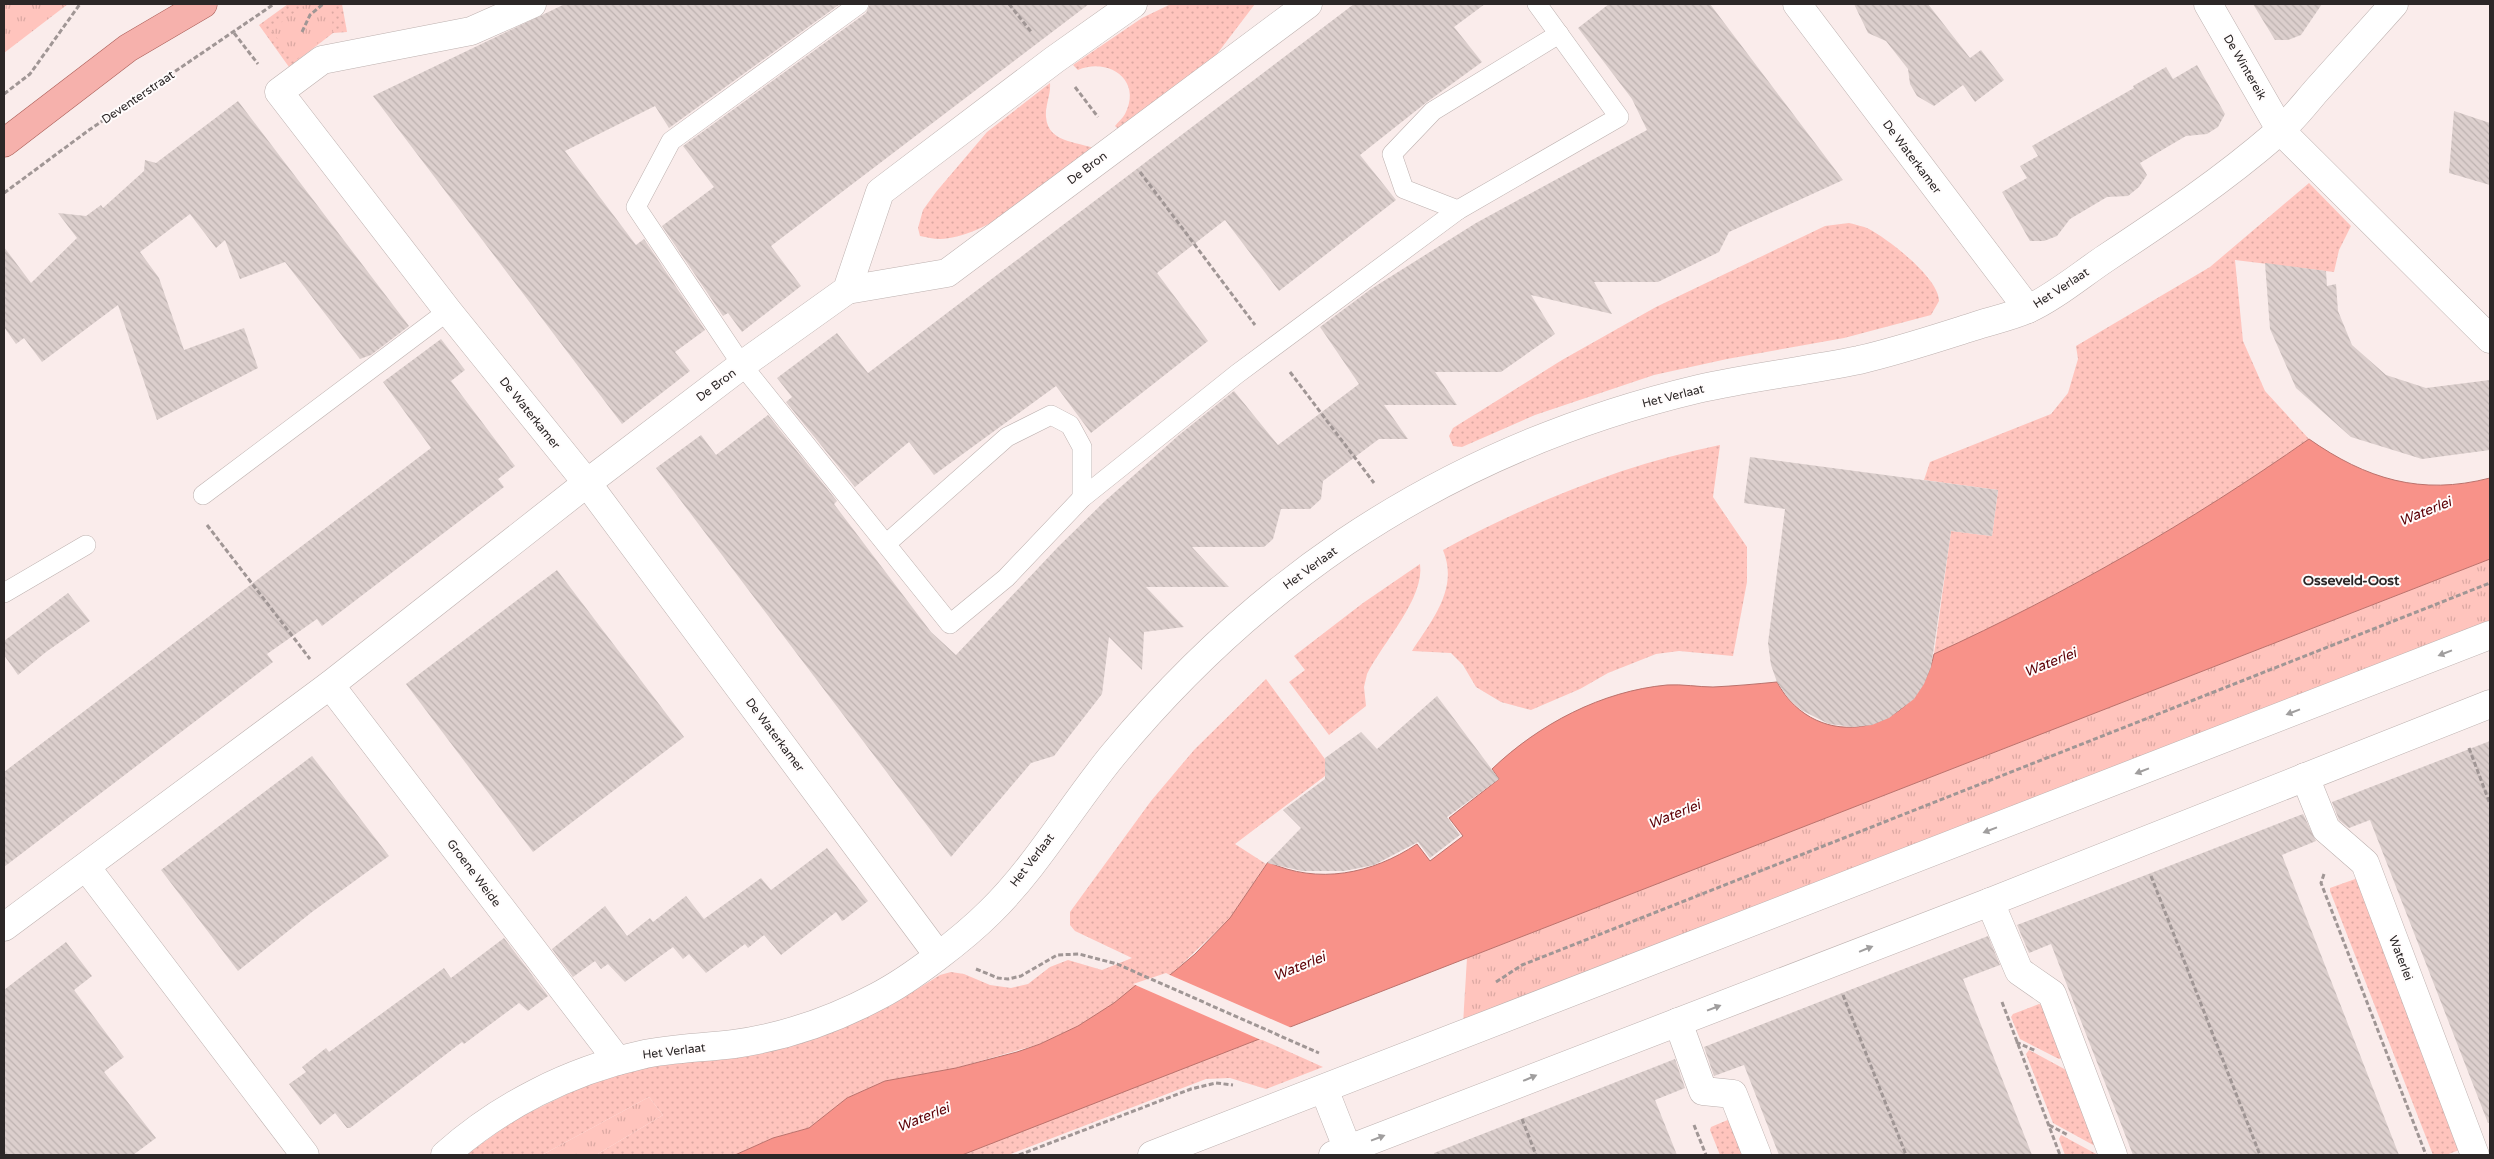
<svg xmlns="http://www.w3.org/2000/svg" width="2494" height="1159" font-family="'Varela Round',sans-serif">
<style>
.grass{fill:url(#grass-dots)}
.park{fill:url(#park-tufts)}
.water{fill:#f89289;stroke:#bb726c}
.pier{fill:#faeceb}
.building{fill:url(#building-back-hatch)}
.lines{fill:none;stroke-linecap:round;stroke-linejoin:round}
.lane-casing{stroke:#bdb1af;stroke-width:20}
.street-casing{stroke:#bdb1af;stroke-width:29}
.primary-casing{stroke:#ab5f59;stroke-width:29}
.path{stroke:#a09695;stroke-width:3;stroke-dasharray:5 2.5;stroke-linecap:butt}
.lane{stroke:#fff;stroke-width:19}
.street{stroke:#fff;stroke-width:28}
.primary{stroke:#f6b1ac;stroke-width:28}
.oneway{fill:#a09e9e}
.labels{text-anchor:middle;stroke-width:4;stroke-linejoin:round;paint-order:stroke}
.street-label{font-size:12px;fill:#2c2727;stroke:#fffcfc}
.water-label{font-size:14px;font-style:italic;fill:#5d0006;stroke:#fffcfc}
.neighbourhood-label{font-size:14px;font-weight:bold;fill:#2c2727;stroke:#fffcfc}
</style>
<defs>
<pattern id="grass-dots" width="8" height="8" patternUnits="userSpaceOnUse" patternTransform="scale(1.25)"><rect width="8" height="8" fill="#ffc4bd"/><path d="M2 2h.1M6 6h.1" fill="none" stroke="#dba8a2" stroke-width="1.8" stroke-linecap="round"/></pattern>
<pattern id="park-tufts" width="24" height="20" patternUnits="userSpaceOnUse" patternTransform="scale(1.25)"><rect width="24" height="20" fill="#ffc4bd"/><path d="M3 7l-1-3M5 7V3M7 7l1-3M15 17l-1-3M17 17v-4M19 17l1-3" fill="none" stroke="#dba8a2"/></pattern>
<pattern id="building-back-hatch" width="6" height="6" patternUnits="userSpaceOnUse" patternTransform="scale(1.25)"><rect width="6" height="6" fill="#dccfcd"/><path d="M-1 5l2 2M0 0l6 6M5-1l2 2" fill="none" stroke="#bdb2b0"/></pattern>
</defs>
<rect width="100%" height="100%" fill="#faeceb"/>
<!-- grass -->
<g class="grass">
<polygon points="288,4 342,4 347,32 333,33 289,67 259,25"/>
<path d="M1171,4h84l-51,67 -80,63 -9,-8c3,-4 8,-8 10,-12 18,-34 -17,-57 -47,-44l-5,-5 69,-47z"/>
<path d="M1050,83c1,12 -5,22 -4,34 2,28 36,24 55,34 -36,26 -117,88 -161,88 -7,0 -13,-2 -20,-3l-2,-8 5,-18 13,-18 51,-60z"/>
<path d="M2309,183l42,43 -12,24 -5,22 -99,-12 8,81 22,50 44,48c-120,84 -242,154 -375,215l17,-123 41,5 6,-46 -74,-10 6,-18 121,-48 17,-21 10,-34 -2,-13 134,-79z"/>
<path d="M1849,223c7,2 14,3 20,6 19,10 70,49 70,72l-8,14 -87,23 -117,21 -73,16 -119,40 -73,32 -9,-1 -4,-10 4,-8 109,-68 94,-53 169,-81z"/>
<path d="M1720,445l-7,52 34,50v35l-14,74 -54,-5 -23,3 -48,19 -28,16 -49,21 -30,-8 -25,-15 -13,-22 -12,-12 -39,-2c20,-31 47,-62 31,-101 87,-47 181,-86 277,-105z"/>
<path d="M1420,564c5,34 -37,78 -53,110l-3,13 2,19 -37,29 -40,-53 16,-12 -11,-14 69,-53z"/>
<polygon points="1266,679 1333,770 1235,844 1266,864 1230,918 1181,965 1170,975 1136,985 1114,1003 1078,1026 1040,1044 956,1068 885,1081 847,1098 809,1128 773,1138 735,1155 596,1155 663,1115 649,1097 542,1155 466,1155 516,1119 588,1084 644,1067 731,1057 868,1016 890,1006 940,975 951,972 964,974 990,985 1011,988 1028,984 1050,967 1068,960 1102,970 1132,958 1075,931 1070,925 1070,912 1151,801 1194,750"/>
<polygon points="2358,878 2462,1149 2446,1155 2433,1155 2330,891 2330,888"/>
<polygon points="2039,1004 2042,1005 2062,1058 2059,1059 2020,1039 2011,1017 2013,1014"/>
<polygon points="1258,1038 1323,1067 1266,1089 1230,1078 1206,1079 1008,1155 962,1155"/>
<polygon points="2029,1050 2068,1071 2095,1146 2053,1123 2026,1054"/>
<polygon points="1730,1119 1746,1155 1720,1155 1710,1130 1711,1127"/>
<polygon points="2061,1135 2063,1136 2098,1155 2065,1155 2059,1139"/>
</g>
<!-- park -->
<g class="park">
<polygon points="4,4 68,4 4,53"/>
<polygon points="306,4 336,4 331,5 333,32 294,61 271,30"/>
<polygon points="2490,559 2490,622 1463,1024 1467,958"/>
<polygon points="649,1097 663,1115 596,1155 542,1155"/>
</g>
<!-- water -->
<path class="water" d="M2309,439c57,40 112,57 181,39v81l-1528,596h-227l38,-17 36,-10 38,-30 38,-17 71,-13 61,-16 23,-8 38,-18 36,-23 22,-18 34,-10 25,-21 35,-36 38,-56c50,23 104,12 149,-18l13,17 33,-25 -14,-18 50,-39 -7,-10c47,-45 110,-78 175,-84 16,-1 31,2 46,2 21,-1 43,-3 64,-5 40,74 141,52 157,-28 133,-61 255,-131 375,-215z"/>
<!-- pier -->
<polygon class="pier" points="1166,973 1170,975 1294,1029 1261,1040 1133,984"/>
<!-- building -->
<g class="building">
<polygon points="565,4 840,4 669,128 655,106 565,151 636,245 644,239 705,330 675,352 690,371 622,424 373,96"/>
<polygon points="870,4 1089,4 771,246 801,286 742,332 728,313 723,316 662,226 714,187 683,146 866,13"/>
<polygon points="1354,4 1485,4 1454,27 1482,62 1427,102 1360,155 1396,200 1279,291 1225,220 1157,273 1208,341 1091,433 1056,386 934,475 909,442 855,487 786,402 792,397 777,378 837,333 868,373"/>
<polygon points="1609,4 1710,4 1843,180 1729,232 1719,252 1658,282 1594,282 1612,314 1531,295 1555,334 1501,372 1435,372 1457,405 1384,405 1408,439 1379,439 1323,481 1321,499 1310,509 1281,509 1273,539 1264,547 1192,547 1229,587 1146,587 1184,627 1144,632 1142,670 1109,637 1102,694 1054,756 1031,763 951,857 656,468 701,435 716,455 768,415 837,501 834,504 931,632 956,655 1058,547 1105,501 1179,435 1234,391 1278,445 1359,384 1320,327 1371,289 1476,223 1647,130 1632,99 1578,28"/>
<polygon points="1854,4 1928,4 1970,58 1981,50 2004,80 1975,102 1963,85 1934,106 1917,96 1910,84 1908,69 1886,41 1868,33"/>
<polygon points="2253,4 2322,4 2301,35 2288,40 2275,40"/>
<polygon points="2197,65 2225,114 2218,127 2207,134 2186,136 2140,163 2147,175 2139,187 2128,196 2107,197 2070,219 2057,236 2044,241 2030,241 2002,192 2027,178 2020,166 2038,156 2032,146 2134,88 2133,86 2166,67 2173,79"/>
<polygon points="238,101 409,326 371,355 360,359 285,262 240,279 225,240 216,248 190,214 140,252 159,278 184,350 244,328 258,368 157,420 118,305 42,362 24,338 16,344 4,327 4,247 31,283 77,238 58,213 86,216 101,205 103,208 144,171 145,160 156,163"/>
<polygon points="2454,111 2490,123 2490,185 2449,173"/>
<polygon points="2265,263 2326,271 2327,286 2336,284 2338,311 2352,345 2386,375 2426,388 2490,380 2490,450 2422,459 2351,437 2296,388 2270,329"/>
<polygon points="441,339 465,370 451,381 515,466 498,479 504,487 322,626 317,619 267,654 273,662 4,867 4,772 431,448 383,382"/>
<polygon points="1750,457 1998,490 1992,536 1951,531 1931,667 1924,684 1914,699 1889,718 1872,725 1854,727 1829,724 1801,710 1788,698 1777,682 1771,665 1768,643 1785,509 1744,503"/>
<polygon points="557,570 684,737 533,852 406,684"/>
<polygon points="68,593 90,621 46,652 18,675 4,655 4,641"/>
<polygon points="1437,696 1499,779 1447,817 1460,835 1430,858 1418,842 1374,865 1344,871 1302,871 1267,863 1301,828 1283,810 1325,779 1325,758 1361,732 1377,749"/>
<polygon points="2490,741 2490,1122 2488,1123 2370,820 2349,828 2339,820 2332,802"/>
<polygon points="312,756 389,856 312,912 238,971 161,870"/>
<polygon points="2303,814 2316,841 2282,855 2399,1155 2133,1155 2051,944 2029,953 2017,925"/>
<polygon points="827,848 868,901 844,920 842,921 836,912 781,955 764,935 748,948 745,944 706,973 689,954 683,959 673,947 625,982 608,964 601,969 595,961 573,977 552,949 605,906 627,936 650,918 653,922 686,896 704,919 761,878 771,890"/>
<polygon points="1988,936 2000,965 1963,979 2032,1155 1779,1155 1744,1065 1714,1076 1704,1047"/>
<polygon points="504,938 548,996 528,1011 519,1003 464,1044 462,1042 350,1128 347,1128 335,1113 320,1125 289,1084 306,1072 302,1067 326,1048 329,1052 444,968 451,978"/>
<polygon points="66,942 92,976 74,990 124,1057 104,1072 156,1138 133,1155 4,1155 4,990"/>
<polygon points="1675,1059 1685,1088 1655,1100 1677,1155 1435,1155 1434,1153"/>
</g>
<g class="lines">
<defs>
<g id="lane">
<polyline points="859,4 671,141 636,207 742,365 950,624 1006,578 1082,498 1237,374 1458,210 1619,117 1537,4"/>
<polyline points="1458,210 1404,189 1392,154 1433,111 1559,34"/>
<polyline points="203,495 448,311"/>
<polyline points="886,544 1007,437 1051,415 1070,425 1082,447 1082,498"/>
<polyline points="4,593 86,545"/>
</g>
<g id="street">
<polyline points="532,4 471,31 322,60 279,92 448,311 587,483 938,955"/>
<polyline points="1797,4 2028,309"/>
<polyline points="2208,4 2281,131 2490,339"/>
<polyline points="847,290 947,273 1308,4"/>
<polyline points="330,685 618,1061"/>
<polyline points="2305,777 2326,829 2365,863 2475,1155"/>
<polyline points="86,867 305,1155"/>
<polyline points="1990,902 2019,971 2052,994 2113,1155"/>
<polyline points="4,927 330,685 587,483 742,365 847,290 880,192 1054,60 1133,4"/>
<polyline points="1678,1022 1703,1091 1733,1094 1757,1155"/>
<polyline points="1324,1089 1350,1155"/>
<path d="M445,1155c55,-49 124,-84 196,-100 30,-7 62,-7 93,-11 50,-7 99,-24 144,-48 33,-17 86,-58 112,-84 47,-46 81,-106 123,-157 67,-81 144,-153 232,-213 107,-72 227,-123 353,-153 53,-12 108,-18 161,-29 39,-9 75,-21 113,-33 18,-6 38,-10 56,-18 25,-11 54,-35 78,-51 59,-39 117,-78 170,-124 15,-12 27,-28 40,-43 26,-29 52,-58 78,-87"/>
<polyline points="1152,1155 2490,635"/>
<polyline points="1333,1155 1990,902 2490,704"/>
</g>
<polyline id="primary" points="4,143 128,48 203,4"/>
</defs>
<!-- lane casing -->
<use href="#lane" class="lane-casing"/>
<!-- street casing -->
<use href="#street" class="street-casing"/>
<!-- primary casing -->
<use href="#primary" class="primary-casing"/>
<!-- path -->
<g class="path">
<polyline points="1009,4 1032,33"/>
<polyline points="302,32 310,15 323,4"/>
<polyline points="234,33 258,64"/>
<polyline points="1075,87 1098,117"/>
<polyline points="4,94 30,74 80,4"/>
<polyline points="1140,172 1255,325"/>
<polyline points="4,193 89,130 274,4"/>
<polyline points="1290,372 1374,483"/>
<polyline points="207,525 310,659"/>
<polyline points="2469,748 2490,804"/>
<polyline points="2324,874 2321,883 2426,1155"/>
<polyline points="2151,876 2260,1155"/>
<polyline points="976,969 998,978 1008,979 1021,976 1057,955 1079,954 1117,964 1319,1053"/>
<polyline points="1496,982 1522,965 2490,583"/>
<polyline points="1843,995 1906,1155"/>
<polyline points="2002,1002 2060,1155"/>
<polyline points="2016,1042 2036,1051"/>
<polyline points="1522,1119 1536,1155"/>
<polyline points="1694,1125 1706,1155"/>
<polyline points="2049,1125 2068,1135"/>
<polyline points="1019,1155 1191,1089 1216,1083 1233,1085"/>
</g>
<!-- lane -->
<use href="#lane" class="lane"/>
<!-- street -->
<use href="#street" class="street"/>
<!-- primary -->
<use href="#primary" class="primary"/>
</g>
<!-- one-way arrows -->
<defs><path id="oneway-solid" d="M-6-.8H1V-3.2L6.5 0L1 3.2V.8H-6Z" transform="scale(1.25)"/></defs>
<g class="oneway">
<use href="#oneway-solid" transform="translate(2445 653) rotate(159)"/>
<use href="#oneway-solid" transform="translate(2293 712) rotate(159)"/>
<use href="#oneway-solid" transform="translate(2142 771) rotate(159)"/>
<use href="#oneway-solid" transform="translate(1990 830) rotate(159)"/>
<use href="#oneway-solid" transform="translate(1866 949) rotate(-22)"/>
<use href="#oneway-solid" transform="translate(1714 1008) rotate(-21)"/>
<use href="#oneway-solid" transform="translate(1530 1078) rotate(-23)"/>
<use href="#oneway-solid" transform="translate(1378 1138) rotate(-21)"/>
</g>
<g class="labels">
<!-- street labels -->
<g class="street-label">
<text transform="translate(2245 67) rotate(60)" y="4">De Wintereik</text>
<text transform="translate(138 97) rotate(-34)" y="4">Deventerstraat</text>
<text transform="translate(1912 157) rotate(53)" y="4">De Waterkamer</text>
<text transform="translate(1087 168) rotate(-37)" y="4">De Bron</text>
<text transform="translate(2061 288) rotate(-33)" y="4">Het Verlaat</text>
<text transform="translate(716 385) rotate(-37)" y="4">De Bron</text>
<text transform="translate(1673 396) rotate(-14)" y="4">Het Verlaat</text>
<text transform="translate(530 413) rotate(51)" y="4">De Waterkamer</text>
<text transform="translate(1310 568) rotate(-36)" y="4">Het Verlaat</text>
<text transform="translate(775 735) rotate(53)" y="4">De Waterkamer</text>
<text transform="translate(1032 860) rotate(-52)" y="4">Het Verlaat</text>
<text transform="translate(474 873) rotate(53)" y="4">Groene Weide</text>
<text transform="translate(2401 958) rotate(69)" y="4">Waterlei</text>
<text transform="translate(674 1051) rotate(-7)" y="4">Het Verlaat</text>
</g>
<!-- water labels -->
<g class="water-label">
<text transform="translate(2425 511) rotate(-22)" y="5">Waterlei</text>
<text transform="translate(2050 662) rotate(-22)" y="5">Waterlei</text>
<text transform="translate(1674 814) rotate(-22)" y="5">Waterlei</text>
<text transform="translate(1299 966) rotate(-22)" y="5">Waterlei</text>
<text transform="translate(923 1117) rotate(-22)" y="5">Waterlei</text>
</g>
<!-- neighbourhood labels -->
<g class="neighbourhood-label">
<text x="2351" y="585">Osseveld-Oost</text>
</g>
</g>
<!-- border -->
<rect width="2494" height="1159" fill="none" stroke="#2c2727" stroke-width="10"/>
</svg>
